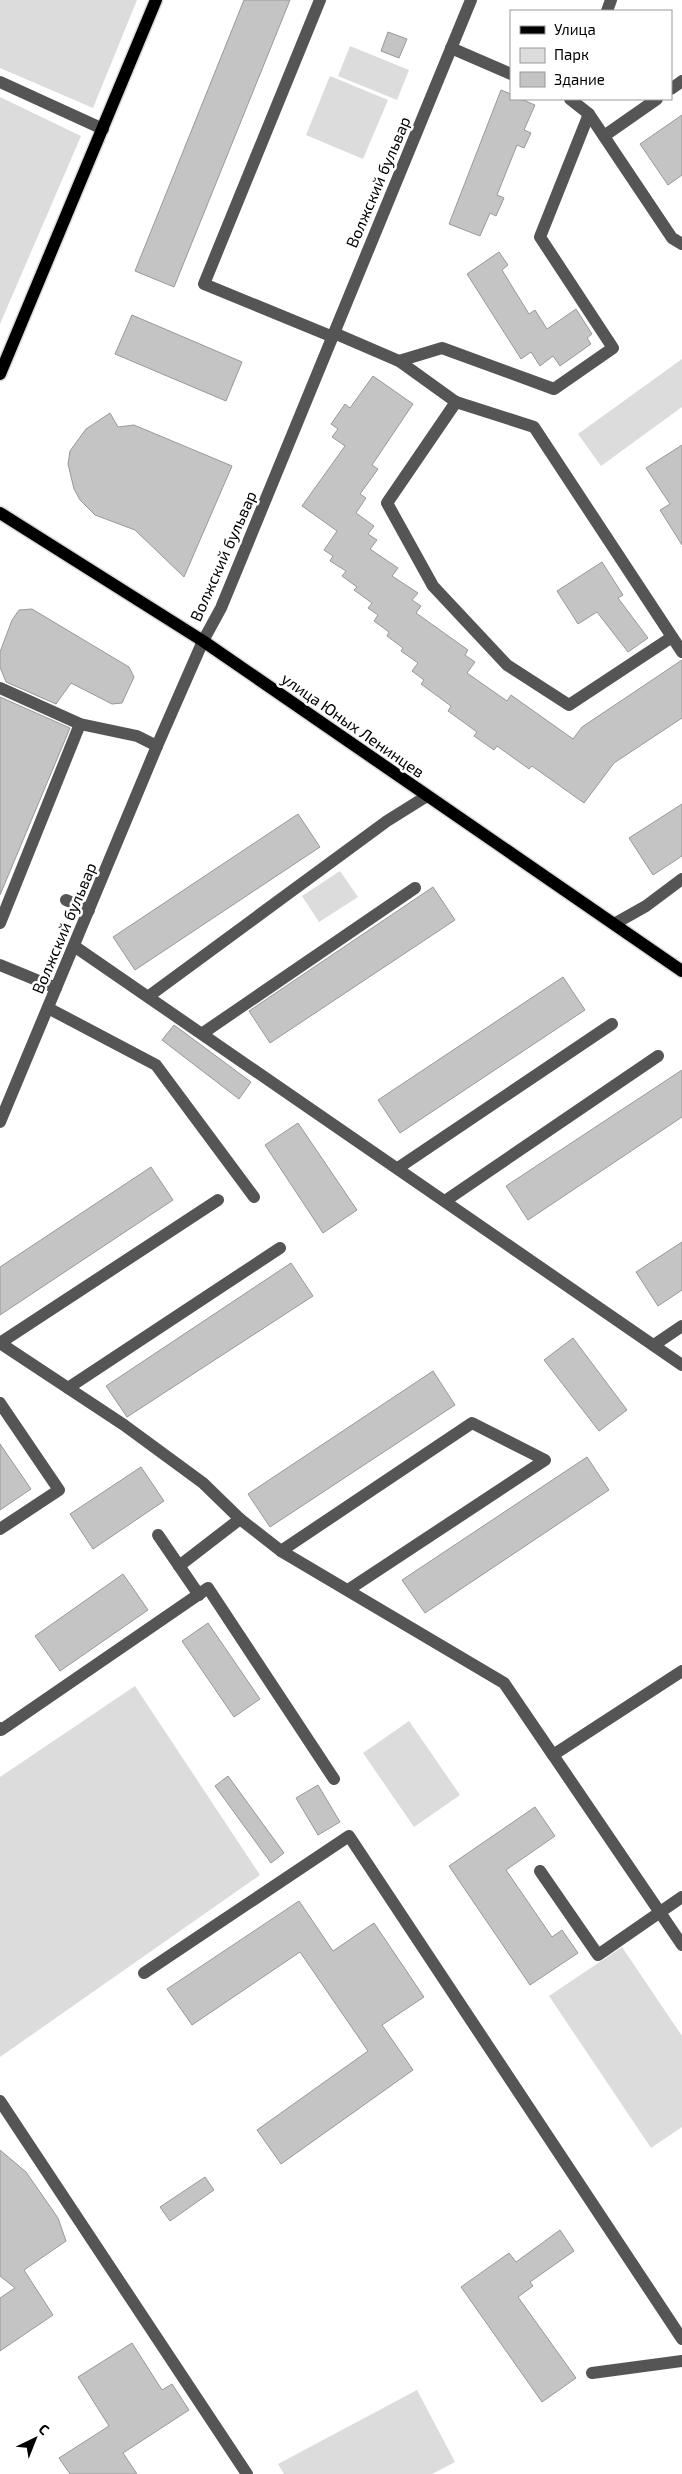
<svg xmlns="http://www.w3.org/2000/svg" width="682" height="2474" font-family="'Exo 2',sans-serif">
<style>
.green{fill:#dcdcdc}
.building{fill:#c4c4c4;stroke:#999}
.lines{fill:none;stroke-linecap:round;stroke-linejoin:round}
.major-casing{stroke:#dbdbdb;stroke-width:15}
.minor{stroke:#555;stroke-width:12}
.major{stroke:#000;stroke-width:12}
.labels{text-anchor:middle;stroke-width:5;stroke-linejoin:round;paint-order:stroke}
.street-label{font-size:16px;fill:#000;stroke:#fff}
</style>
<rect width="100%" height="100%" fill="#fff"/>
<!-- green -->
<g class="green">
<polygon points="0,0 137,0 93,108 0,68"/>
<polygon points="350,46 409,70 397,100 338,76"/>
<polygon points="330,76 388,100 363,159 306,135"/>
<polygon points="0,97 81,136 0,324"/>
<polygon points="682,359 682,407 601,466 578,434"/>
<polygon points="340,871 358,897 319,922 302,896"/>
<polygon points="135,1686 260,1875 0,2057 0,1777"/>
<polygon points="409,1721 460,1795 414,1827 363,1753"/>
<polygon points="622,1947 682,2036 682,2127 651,2148 549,1996"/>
<polygon points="417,2390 455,2462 432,2474 284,2474 278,2464"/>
</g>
<!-- building -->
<g class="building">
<polygon points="244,0 290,0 174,287 135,271"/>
<polygon points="388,32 407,39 399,58 381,51"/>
<polygon points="501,90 511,94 511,99 521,99 535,105 524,130 531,133 524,148 517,145 497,195 504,198 496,216 490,213 480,236 449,224"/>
<polygon points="682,115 682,175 668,185 640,144"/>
<polygon points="499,252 508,265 502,270 529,314 535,310 547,329 576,309 592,334 587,338 591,344 560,366 553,356 540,366 531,352 521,359 467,274"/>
<polygon points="132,315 242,362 226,401 115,354"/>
<polygon points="373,376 413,404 372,465 378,469 360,494 366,498 356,513 374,526 368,534 377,540 370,549 398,568 392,576 418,593 412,600 421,606 416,613 468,650 465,655 475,662 467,673 507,701 511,695 573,739 582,727 682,660 682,718 614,763 584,803 532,766 529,769 497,746 494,750 474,736 477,732 448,711 451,706 421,684 424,680 412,671 418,663 401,651 403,648 387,636 389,632 374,621 378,615 368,608 372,603 354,590 357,587 342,576 346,571 330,561 333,556 324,550 337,531 302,506 345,446 332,437 338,429 331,424 345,404 350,408"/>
<polygon points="110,413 118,427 134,425 232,466 184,577 135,530 95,515 80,500 74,489 68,464 70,451 86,429"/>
<polygon points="682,445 682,545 660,510 670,504 646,468"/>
<polygon points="602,562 623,595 618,598 648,638 628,652 597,612 578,624 557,591"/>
<polygon points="32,609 129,667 134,677 122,703 112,704 71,683 56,704 6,682 0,667 0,652 12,620 19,610"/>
<polygon points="0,697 70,728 0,895"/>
<polygon points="682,804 682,856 653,875 629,838"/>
<polygon points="298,814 320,847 135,970 113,937"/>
<polygon points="433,887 455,920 270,1043 249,1011"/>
<polygon points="563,977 585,1010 400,1133 378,1100"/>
<polygon points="174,1025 251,1082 239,1099 162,1040"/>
<polygon points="682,1070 682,1117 528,1220 506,1186"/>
<polygon points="298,1123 357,1210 323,1233 265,1145"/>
<polygon points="151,1167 173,1200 0,1315 0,1267"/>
<polygon points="682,1242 682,1290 658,1306 636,1272"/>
<polygon points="291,1263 313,1296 127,1417 106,1386"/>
<polygon points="573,1338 627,1410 599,1431 544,1360"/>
<polygon points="433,1371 455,1405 270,1527 248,1494"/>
<polygon points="0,1444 31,1489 0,1510"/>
<polygon points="587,1457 609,1490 425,1613 402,1580"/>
<polygon points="141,1467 164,1501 93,1549 70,1514"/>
<polygon points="123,1574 148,1610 60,1671 35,1636"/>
<polygon points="208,1623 260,1699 234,1717 182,1641"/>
<polygon points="228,1776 284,1853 271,1863 215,1786"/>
<polygon points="318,1785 340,1822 318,1835 296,1798"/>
<polygon points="535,1807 555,1836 506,1870 552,1937 562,1930 578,1953 530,1985 449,1866"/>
<polygon points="299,1901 333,1951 374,1923 424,1997 382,2025 413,2070 281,2164 257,2130 368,2051 300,1952 192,2025 167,1989"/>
<polygon points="0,2150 26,2172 58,2218 66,2241 24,2270 53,2315 0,2351 0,2298 15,2288 0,2276"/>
<polygon points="205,2177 214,2190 170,2221 160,2207"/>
<polygon points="560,2230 574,2251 530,2282 533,2286 518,2297 576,2378 542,2402 461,2287 509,2253 516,2262"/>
<polygon points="132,2343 162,2390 172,2384 189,2410 123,2453 137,2474 70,2474 59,2458 109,2426 78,2377"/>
</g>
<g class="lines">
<defs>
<g id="major">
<polyline points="0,374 156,0"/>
<polyline points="0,513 203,641 682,971"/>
</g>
</defs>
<!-- major casing -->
<use href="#major" class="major-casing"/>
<!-- minor -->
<g class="minor">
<polyline points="320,0 204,284 333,337"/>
<polyline points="607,11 611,0"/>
<polyline points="451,48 511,74"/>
<polyline points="0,82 103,129"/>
<polyline points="671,89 682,81"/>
<polyline points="570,99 589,114 672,238 682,244"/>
<polyline points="604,136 657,99"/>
<polyline points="334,333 399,361 456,402 387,503 433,586 507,665 569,705 672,637"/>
<polyline points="399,361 442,348 554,389 613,348 540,237 589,114"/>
<polyline points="456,402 534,427 682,652"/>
<polyline points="0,688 80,724 137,736 157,746"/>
<polyline points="66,900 89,910"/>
<polyline points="0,923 80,724"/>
<polyline points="614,924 646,906 682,879"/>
<polyline points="74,946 682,1365"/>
<polyline points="0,965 56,988"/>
<polyline points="149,996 387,821 427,796"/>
<polyline points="48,1008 156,1065 254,1197"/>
<polyline points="203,1033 415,888"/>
<polyline points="0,1122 157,746 203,641 221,608 471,0"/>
<polyline points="398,1168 612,1024"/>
<polyline points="445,1201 658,1056"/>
<polyline points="0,1343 124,1425 203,1483 240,1519 281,1551 504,1683 553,1755"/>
<polyline points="0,1343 218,1200"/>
<polyline points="654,1345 682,1326"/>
<polyline points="68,1388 280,1248"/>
<polyline points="0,1403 59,1490 0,1529"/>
<polyline points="158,1535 199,1595"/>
<polyline points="281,1551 472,1423 545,1460 348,1590"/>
<polyline points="179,1566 240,1519"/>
<polyline points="682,1671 553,1755 682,1945"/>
<polyline points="0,1728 1,1730 208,1588 334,1779"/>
<polyline points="540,1871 598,1955 682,1897"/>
<polyline points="144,1973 349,1836 682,2339"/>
<polyline points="0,2101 247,2474"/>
<polyline points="592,2373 682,2361"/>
</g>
<!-- major -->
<use href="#major" class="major"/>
</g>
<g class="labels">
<!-- street labels -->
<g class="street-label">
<text transform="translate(378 182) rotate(-67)" y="6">Волжский бульвар</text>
<text transform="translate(223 556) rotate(-66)" y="6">Волжский бульвар</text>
<text transform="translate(353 725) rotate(35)" y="6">улица Юных Ленинцев</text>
<text transform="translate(64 928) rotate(-67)" y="6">Волжский бульвар</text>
</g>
</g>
<!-- legend -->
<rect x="510" y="10" width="162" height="90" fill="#ffffff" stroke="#999999"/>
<rect x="520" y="26" width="25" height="8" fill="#000000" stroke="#999999"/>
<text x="554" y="35" font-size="15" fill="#000000">Улица</text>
<rect x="520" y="48" width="25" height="15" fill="#dcdcdc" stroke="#999999"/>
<text x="554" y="60" font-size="15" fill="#000000">Парк</text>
<rect x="520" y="72" width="25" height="15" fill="#c4c4c4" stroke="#999999"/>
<text x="554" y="85" font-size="15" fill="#000000">Здание</text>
<!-- north arrow -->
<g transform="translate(35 2439) rotate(43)" stroke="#ffffff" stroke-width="4" paint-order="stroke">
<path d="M0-4L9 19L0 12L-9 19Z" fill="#000000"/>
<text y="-8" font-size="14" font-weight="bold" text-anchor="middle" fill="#000000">С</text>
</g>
</svg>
